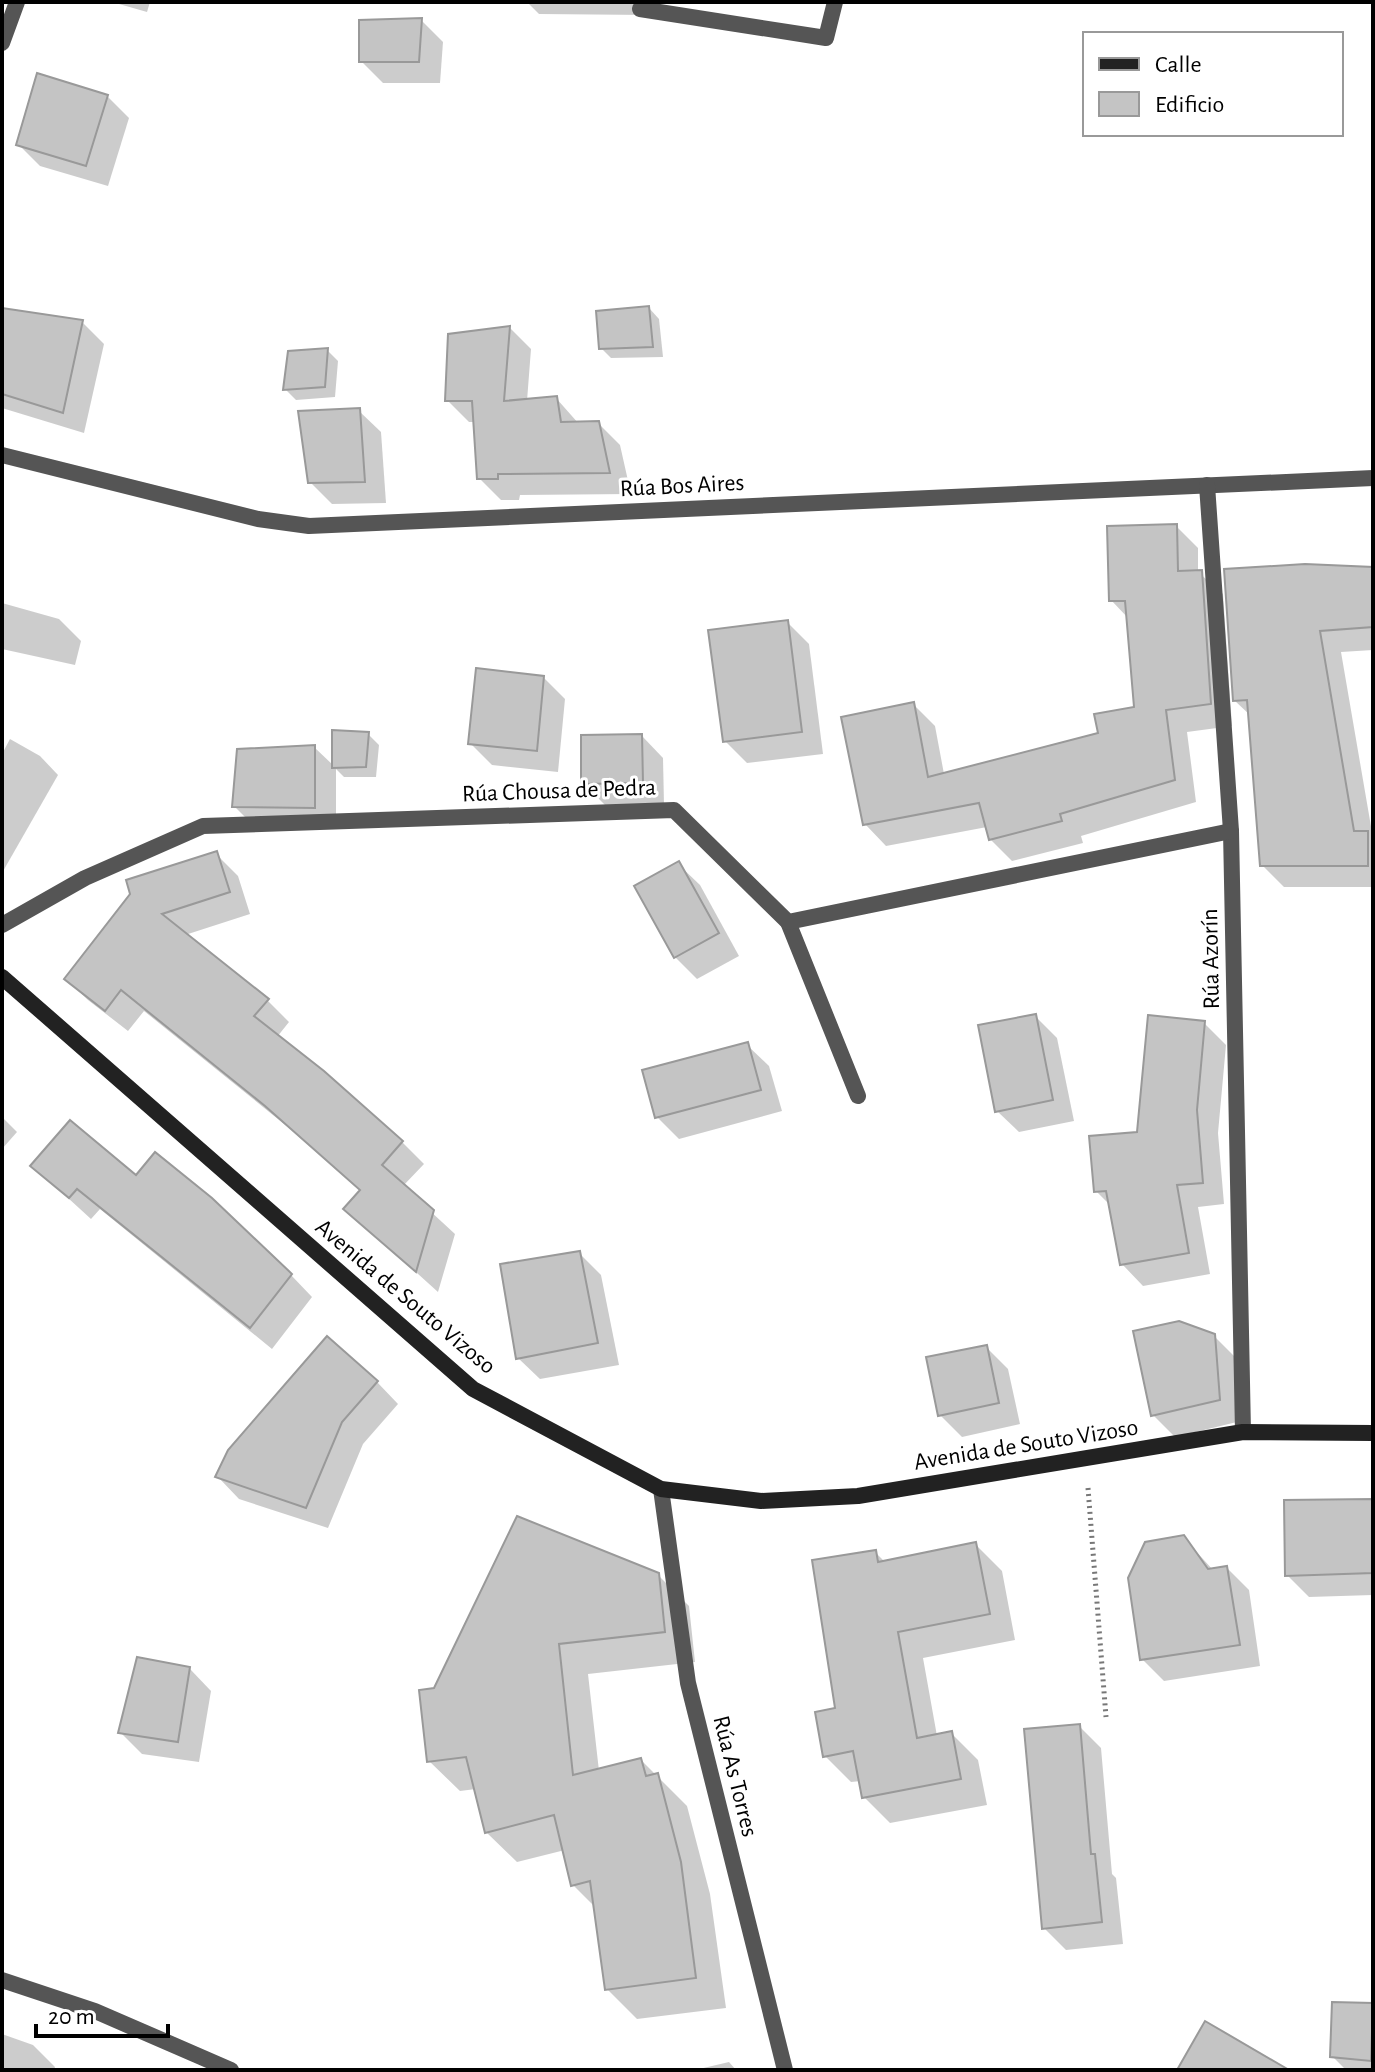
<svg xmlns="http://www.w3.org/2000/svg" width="1375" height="2072" font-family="'Alegreya Sans',sans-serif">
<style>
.shadow{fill:#0003}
.building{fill:#c4c4c4;stroke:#999;stroke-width:2}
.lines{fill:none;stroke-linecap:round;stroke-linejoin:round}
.path{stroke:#777;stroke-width:5;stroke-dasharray:2 4;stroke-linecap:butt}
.street{stroke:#555;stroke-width:16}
.secondary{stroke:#222;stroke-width:16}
.labels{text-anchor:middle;stroke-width:6;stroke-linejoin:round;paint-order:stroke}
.street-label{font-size:24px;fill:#000;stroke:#fff}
</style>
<rect width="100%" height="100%" fill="#fff"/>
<!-- shadow -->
<g class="shadow">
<polygon points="112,2 150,2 147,12"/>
<polygon points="527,2 649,2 648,15 539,14"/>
<polygon points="421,20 443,42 440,83 383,83 361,61"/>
<polygon points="107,96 129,118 108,186 40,166 18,144"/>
<polygon points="649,308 659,319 663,357 611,358 601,348"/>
<polygon points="2,310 82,322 104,344 84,433 2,408"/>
<polygon points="510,328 531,349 527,401 556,398 579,424 598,423 620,445 631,494 520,495 519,500 501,500 479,478 475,422 469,422 447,400"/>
<polygon points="327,350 338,361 335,397 296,400 285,389"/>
<polygon points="359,411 381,432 386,503 332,504 310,482"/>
<polygon points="1176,526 1198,548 1198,572 1223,594 1232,726 1187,732 1196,802 1081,836 1083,843 1012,861 990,839 987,827 886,846 865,824 913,704 935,726 944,774 1100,734 1136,709 1128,618 1111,600"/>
<polygon points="1373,570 1373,650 1341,652 1373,838 1373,887 1284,887 1262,865 1251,716 1235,701"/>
<polygon points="2,603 59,619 81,641 75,665 2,649"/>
<polygon points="787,622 809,644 823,754 747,763 725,741"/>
<polygon points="543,677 565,699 558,772 492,765 470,743"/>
<polygon points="368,734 379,745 376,777 344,777 336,769 336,829 256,828 234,806 314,747 334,766"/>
<polygon points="642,736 663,758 664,804 605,805 583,783"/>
<polygon points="10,739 40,756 58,775 2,873 2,754"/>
<polygon points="216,854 238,876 250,914 185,935 267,1000 289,1022 277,1037 402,1142 424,1164 403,1186 455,1234 438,1292 346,1209 361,1191 289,1128 144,1011 128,1031 88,1000 66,979"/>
<polygon points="678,864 700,885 739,956 697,979 675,957"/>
<polygon points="1035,1016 1057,1038 1074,1121 1019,1132 997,1111"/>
<polygon points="1204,1023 1226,1045 1218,1133 1224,1204 1198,1207 1210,1274 1143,1286 1122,1264 1111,1206 1096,1191 1138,1134"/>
<polygon points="747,1045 769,1066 782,1111 679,1139 657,1117"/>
<polygon points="2,1117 17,1132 2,1149"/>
<polygon points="33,1166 136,1178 291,1275 312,1297 272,1349 100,1209 91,1219"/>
<polygon points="579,1253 601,1275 619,1365 540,1379 518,1358"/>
<polygon points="1213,1335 1236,1358 1241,1421 1175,1437 1153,1415"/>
<polygon points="986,1347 1008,1369 1020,1424 962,1437 940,1415"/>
<polygon points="377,1382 398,1404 363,1444 328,1528 239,1499 218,1477"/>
<polygon points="1373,1501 1373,1595 1309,1597 1287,1575"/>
<polygon points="1183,1537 1213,1570 1227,1568 1249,1590 1260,1666 1164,1681 1142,1659"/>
<polygon points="975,1544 1002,1571 1015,1640 923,1658 937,1736 951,1733 978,1760 987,1805 890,1823 864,1797 861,1781 851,1782 825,1756 875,1552 885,1562"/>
<polygon points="658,1575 689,1606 695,1662 588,1674 599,1771 641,1760 687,1806 710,1894 726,2008 637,2019 607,1989 595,1907 573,1885 565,1850 517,1862 486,1832 476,1789 460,1791 429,1761 435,1690"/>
<polygon points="190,1669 211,1691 199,1762 142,1754 120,1732"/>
<polygon points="1079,1726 1101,1748 1112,1874 1116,1878 1123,1944 1066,1950 1044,1928"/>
<polygon points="1334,2004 1373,2005 1373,2070 1346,2070 1332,2056"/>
<polygon points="2,2034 33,2045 55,2067 54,2070 2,2070"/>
<polygon points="729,2062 736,2070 695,2070"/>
</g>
<!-- building -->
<g class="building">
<polygon points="422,18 419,62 359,62 359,20"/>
<polygon points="37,73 108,95 86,166 16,145"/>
<polygon points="649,306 653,347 599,349 596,311"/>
<polygon points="2,308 83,320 63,413 2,394"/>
<polygon points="510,326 504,401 557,396 561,422 599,421 610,473 498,474 498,479 477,479 472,401 445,401 448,334"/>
<polygon points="328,348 325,387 283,390 288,351"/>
<polygon points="360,408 365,482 308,483 298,411"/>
<polygon points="1177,524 1178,571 1202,570 1211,704 1166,710 1175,780 1060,814 1062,821 989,840 979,803 863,825 841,717 914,702 928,777 1098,733 1094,714 1134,707 1125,601 1109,601 1107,526"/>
<polygon points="1305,564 1373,567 1373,627 1320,631 1354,831 1368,831 1368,866 1260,866 1247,700 1233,701 1224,569"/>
<polygon points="788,620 802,732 723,742 708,630"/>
<polygon points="476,668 544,676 537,751 468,744"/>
<polygon points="332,730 369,732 366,767 332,768"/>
<polygon points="642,734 643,783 581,784 581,735"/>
<polygon points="315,745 315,808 232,807 237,749"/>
<polygon points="217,851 230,892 162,914 269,999 254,1016 324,1071 403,1141 382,1165 434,1210 416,1272 343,1209 360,1190 265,1106 121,990 105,1011 64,979 130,894 126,880"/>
<polygon points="679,861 719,933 674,958 634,886"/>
<polygon points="1036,1014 1053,1100 995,1112 978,1025"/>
<polygon points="1148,1015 1205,1021 1197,1110 1203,1183 1177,1185 1189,1253 1120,1265 1106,1191 1094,1192 1089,1136 1137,1132"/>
<polygon points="748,1042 761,1090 655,1118 642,1070"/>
<polygon points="70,1120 136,1175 155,1152 212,1198 292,1274 250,1328 77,1189 69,1198 30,1166"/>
<polygon points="580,1251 598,1343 516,1359 500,1264"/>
<polygon points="1179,1321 1215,1334 1220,1400 1151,1416 1133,1331"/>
<polygon points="327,1336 378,1381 342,1422 306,1508 215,1477 228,1450"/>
<polygon points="987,1345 999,1403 938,1416 926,1357"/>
<polygon points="1373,1499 1373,1573 1285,1576 1284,1500"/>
<polygon points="517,1516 659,1573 665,1632 559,1644 573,1775 641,1758 646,1776 658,1773 681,1862 696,1978 605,1990 590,1881 571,1886 554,1815 485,1833 466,1757 427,1762 419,1690 434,1688"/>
<polygon points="1184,1535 1208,1569 1227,1566 1240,1645 1140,1660 1128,1578 1145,1542"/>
<polygon points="976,1542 990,1614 898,1632 917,1738 952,1731 961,1779 862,1798 853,1751 823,1757 815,1712 835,1708 812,1560 876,1550 878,1562"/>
<polygon points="137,1657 190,1667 178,1742 118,1733"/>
<polygon points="1080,1724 1091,1854 1095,1854 1102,1922 1042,1929 1024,1729"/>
<polygon points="1332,2002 1373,2003 1371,2061 1330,2057"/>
<polygon points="1205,2021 1289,2070 1177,2070"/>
</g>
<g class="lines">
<!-- path -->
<polyline class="path" points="1088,1488 1106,1717"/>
<!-- street -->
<g class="street">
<polyline points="640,9 826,38 835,2"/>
<polyline points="2,43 17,2"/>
<polyline points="2,455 258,519 309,526 1373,478"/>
<polyline points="1207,485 1231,831 1243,1432"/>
<polyline points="788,922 858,1096"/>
<polyline points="2,925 85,878 203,826 674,810 788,922 1231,831"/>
<polyline points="661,1489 688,1683 785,2070"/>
<polyline points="2,1980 95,2011 231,2070"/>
</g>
<!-- secondary -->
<polyline class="secondary" points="2,977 473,1389 661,1489 761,1501 858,1496 1243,1432 1373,1433"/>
</g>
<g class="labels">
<!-- street labels -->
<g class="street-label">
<text transform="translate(682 485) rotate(-3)" y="8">Rúa Bos Aires</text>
<text transform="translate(559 790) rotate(-2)" y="8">Rúa Chousa de Pedra</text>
<text transform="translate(1210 959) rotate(-91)" y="8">Rúa Azorín</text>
<text transform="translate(406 1296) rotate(40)" y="8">Avenida de Souto Vizoso</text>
<text transform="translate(1026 1444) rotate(-9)" y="8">Avenida de Souto Vizoso</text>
<text transform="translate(736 1776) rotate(76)" y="8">Rúa As Torres</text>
</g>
</g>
<!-- border -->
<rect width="1375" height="2072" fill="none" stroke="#000000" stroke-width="8"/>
<!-- legend -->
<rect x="1083" y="32" width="260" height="104" fill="#ffffff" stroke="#999999" stroke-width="2"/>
<rect x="1099" y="58" width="40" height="12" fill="#222222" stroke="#999999" stroke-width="2"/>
<text x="1155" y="72" font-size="24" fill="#000000">Calle</text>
<rect x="1099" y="92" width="40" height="24" fill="#c4c4c4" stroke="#999999" stroke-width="2"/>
<text x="1155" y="112" font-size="24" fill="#000000">Edificio</text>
<!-- scale -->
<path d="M36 2024v12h132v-12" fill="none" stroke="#000000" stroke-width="4"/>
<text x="48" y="2024" font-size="24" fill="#000000" stroke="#ffffff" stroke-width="6" paint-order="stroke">20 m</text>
</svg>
